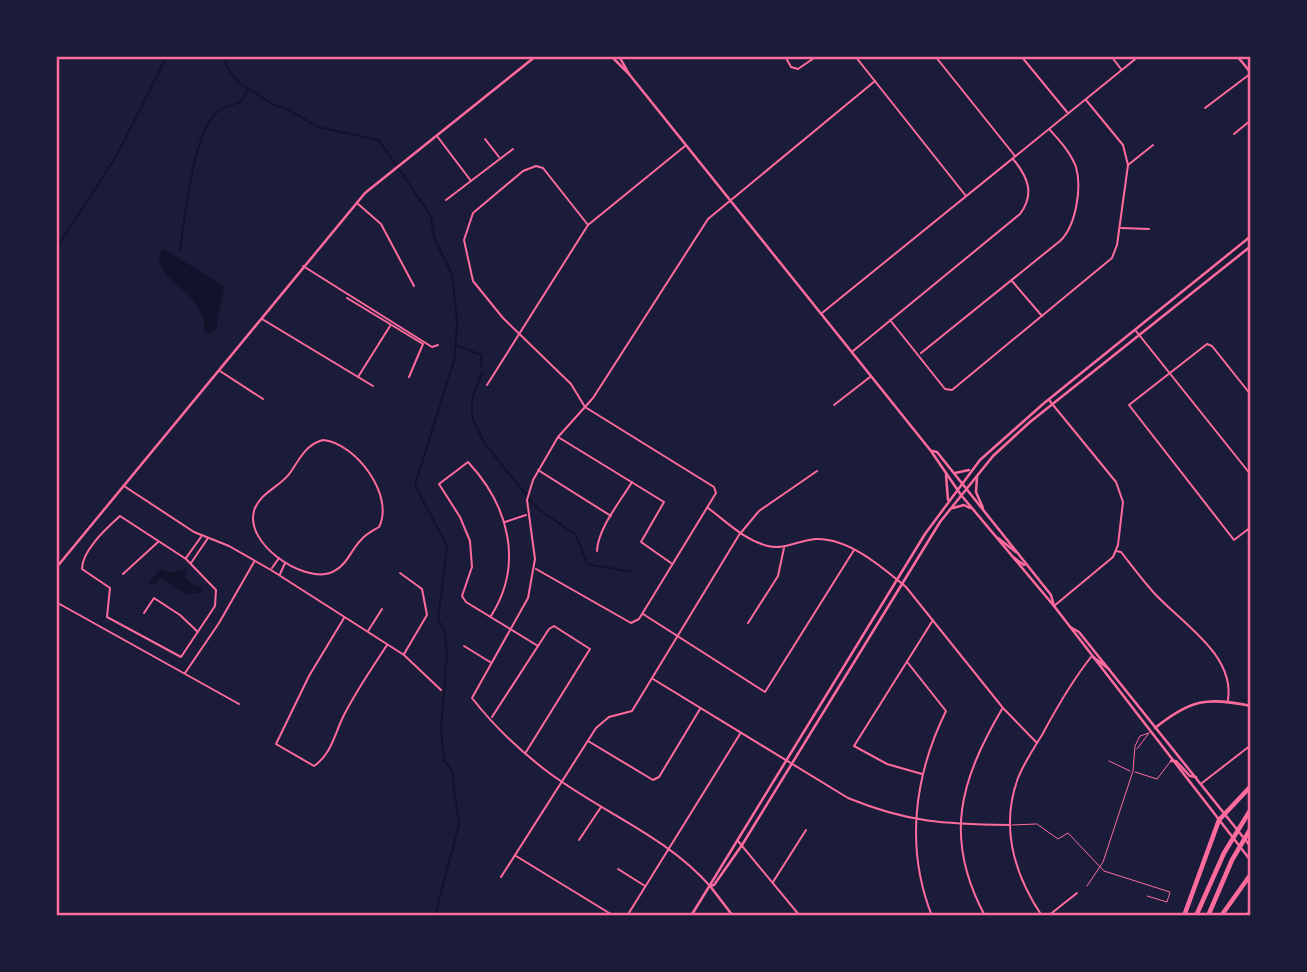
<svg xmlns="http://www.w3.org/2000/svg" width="1307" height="972" font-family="Roboto,sans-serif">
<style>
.water{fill:#12122b}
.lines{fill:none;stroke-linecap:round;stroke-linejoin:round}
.stream{stroke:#12122b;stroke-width:2}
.service{stroke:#ff6b9d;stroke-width:1}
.minor{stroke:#ff6b9d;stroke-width:2}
.tertiary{stroke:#ff6b9d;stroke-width:2.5}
.secondary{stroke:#ff6b9d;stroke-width:2.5}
.motorway{stroke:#ff6b9d;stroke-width:4.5}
.rail{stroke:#a44b75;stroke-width:2}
.neatline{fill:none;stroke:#ff6b9d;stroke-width:2.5}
</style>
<rect width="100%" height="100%" fill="#1b1b3a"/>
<!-- water -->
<g class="water">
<path d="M164,249l58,36 2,4 -8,41 -5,4 -6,-2c0,-43 -49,-48 -46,-78z"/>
<polygon points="160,569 172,573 187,569 185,577 195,586 201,586 202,592 187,595 161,578 153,585 149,582"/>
</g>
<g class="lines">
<!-- stream -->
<g class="stream">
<polyline points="225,56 226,66 239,83 274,105 287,109 318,127 379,140 431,216 434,238 452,274 457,320 455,357 415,485 447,546 438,619 445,632 447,651 441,730 444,759 452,772 459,824 435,916"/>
<polyline points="56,249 117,155 167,56"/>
<path d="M180,251c5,-34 12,-114 36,-138 7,-7 16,-8 25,-11l7,-13"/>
<polyline points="456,345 481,355 482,368"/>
<polyline points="482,373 472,399 472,418 485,444 537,508 576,535 587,564 632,572"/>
</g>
<!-- service -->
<g class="service">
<polyline points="1137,749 1149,733"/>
<polyline points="1109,761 1130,771"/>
<polyline points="1135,772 1157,779 1170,762"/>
<polyline points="1037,824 1058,839 1068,833 1104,871 1170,892 1167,902 1147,896"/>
<polyline points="1012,825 1036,824"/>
<polyline points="1087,886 1103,862 1133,771 1135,746 1140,736 1149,733"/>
</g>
<!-- minor -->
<g class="minor">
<polyline points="785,56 791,67 798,69 817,56"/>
<polyline points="855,56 966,196"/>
<polyline points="935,56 1015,156"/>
<polyline points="1021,56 1067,112"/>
<polyline points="1111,56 1121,69"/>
<polyline points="1086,100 1123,145 1128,165"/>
<polyline points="1205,108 1250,74"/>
<polyline points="1234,134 1251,120"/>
<polyline points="437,136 471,181"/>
<polyline points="485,139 499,157"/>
<polyline points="446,200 513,149"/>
<polyline points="357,203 381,224 414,286"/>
<polyline points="1121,228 1149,229"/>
<polyline points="303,266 432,347 438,345"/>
<polyline points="1012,281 1042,316"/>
<polyline points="347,298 423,344 409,377"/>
<polyline points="822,313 1139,56"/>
<polyline points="262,319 373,386"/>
<polyline points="890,320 945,389 952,390 1112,258 1117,245 1128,165 1153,145"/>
<polyline points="1136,331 1251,475"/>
<path d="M853,351l167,-137c15,-20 8,-37 -7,-55"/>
<path d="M921,353l139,-112c16,-15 22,-53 16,-74 -5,-14 -16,-26 -26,-37"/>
<polyline points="220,371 263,399"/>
<polyline points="358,377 390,326"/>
<polyline points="487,385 588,225 685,146"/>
<polyline points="1251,395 1212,346 1207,344 1129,405 1234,540 1251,527"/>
<polyline points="1049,400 1116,482 1123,502 1118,545 1113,557 1054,606"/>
<polyline points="834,405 870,377"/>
<polyline points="558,437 664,502 641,542 671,563"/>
<path d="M323,440c33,3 72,56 56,87 -5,3 -13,7 -17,12 -12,11 -14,27 -32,34 -28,9 -85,-29 -76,-62 5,-18 26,-24 36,-38 9,-13 16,-29 33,-33z"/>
<polyline points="538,470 611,516"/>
<polyline points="124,486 194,532 229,546 271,570 404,655 441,690"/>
<path d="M708,508c19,14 36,32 60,38 17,4 31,-6 48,-7 33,-1 66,28 90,48l97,121 34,35"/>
<path d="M120,516l66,43 30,31 -1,16 -34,51 -74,-40 3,-29 -28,-19c0,-19 25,-41 38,-53z"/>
<polyline points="505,522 526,515"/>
<path d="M597,551c1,-23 23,-49 35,-69"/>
<path d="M1116,551l5,1c11,14 22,29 34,42 27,29 80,61 73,106"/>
<polyline points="186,558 201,537"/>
<polyline points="191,563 208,538"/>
<polyline points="272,568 279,558"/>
<polyline points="536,569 631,623 639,619 716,493 714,487 585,407 571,384 503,318 473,281 464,240 473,213 523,171 536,166 543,168 588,225"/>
<polyline points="400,573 422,589 427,615 404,654"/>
<polyline points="123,574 158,542"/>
<polyline points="280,574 285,563"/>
<polyline points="56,602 239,704"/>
<polyline points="144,613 154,598 180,615 198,632"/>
<polyline points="643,614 765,692 854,550"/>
<path d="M491,616c33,-52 18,-110 -23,-154l-29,22 21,33 10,24 2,26 -10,29 4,6 72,44"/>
<path d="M344,618l-35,58 -33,68 38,22c18,-12 21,-34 30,-51 12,-24 28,-47 43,-70"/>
<polyline points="748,623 778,576 784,548"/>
<polyline points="368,631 382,609"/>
<polyline points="464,646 490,662"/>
<path d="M908,663l38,48c-32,65 -41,137 -14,205"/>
<polyline points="185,673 219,623 254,562"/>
<path d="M653,679l195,119c61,25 97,26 161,27"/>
<polyline points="492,717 549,629 554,626 590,649 526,752"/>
<polyline points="588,741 653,780 659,777 700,709"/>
<polyline points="922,774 887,764 854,746 933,620"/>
<polyline points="1202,783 1251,745"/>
<polyline points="579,840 601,807"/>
<polyline points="738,841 800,916"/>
<polyline points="516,856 614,916"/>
<polyline points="618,869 645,886"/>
<polyline points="501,877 596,728 609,717 632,711 739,535 759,511 817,471"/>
<polyline points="773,882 806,830"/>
<path d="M710,886c-46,-52 -112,-75 -166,-117 -27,-21 -51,-44 -72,-71l56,-100 7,-39 -8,-59 6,-20 25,-43 35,-39 115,-179 167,-138"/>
<polyline points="627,916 740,734"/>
<path d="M985,916c-42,-78 -25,-135 17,-207"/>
<path d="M1042,916c-28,-42 -42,-89 -24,-138 6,-15 16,-30 24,-43 15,-28 30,-54 49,-78"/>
<polyline points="1048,916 1077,893"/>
</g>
<!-- tertiary -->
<g class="tertiary">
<polyline points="1237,56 1251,73"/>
<polyline points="56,568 365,193 536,56"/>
<path d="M1155,728c36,-29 52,-31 96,-22"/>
<polyline points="710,886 733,916"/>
</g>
<!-- secondary -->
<g class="secondary">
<polyline points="611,56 629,74 931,451 961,495 1054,606 1251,861"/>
<polyline points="619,56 629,74"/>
<polyline points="932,451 937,452 1051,595 1054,606"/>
<polyline points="955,473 969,470"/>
<polyline points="946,475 948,500"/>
<polyline points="977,477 976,492 983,508"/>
<polyline points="953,508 964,505 970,508"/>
<polyline points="998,538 1016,552"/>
<polyline points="1013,557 1024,565"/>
<polyline points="1070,627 1079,632 1251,847"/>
<polyline points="1093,657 1109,669"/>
<polyline points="1171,761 1176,761 1190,776 1196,777"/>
<polyline points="710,886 714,885 742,845 940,522 993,456 1030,422 1251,246"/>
<polyline points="691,916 925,534 980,460 1043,404 1251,236"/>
</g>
<!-- motorway -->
<g class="motorway">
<polyline points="1184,916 1219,820 1251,786"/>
<polyline points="1196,916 1224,853 1251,809"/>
<polyline points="1208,916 1232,860 1251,828"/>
<polyline points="1221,916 1251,874"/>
</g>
<!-- rail -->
<polyline class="rail" points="1246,916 1251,908"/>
</g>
<!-- border -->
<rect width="1307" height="972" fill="none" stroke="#1b1b3a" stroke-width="116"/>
<rect x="58" y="58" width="1191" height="856" class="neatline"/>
</svg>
